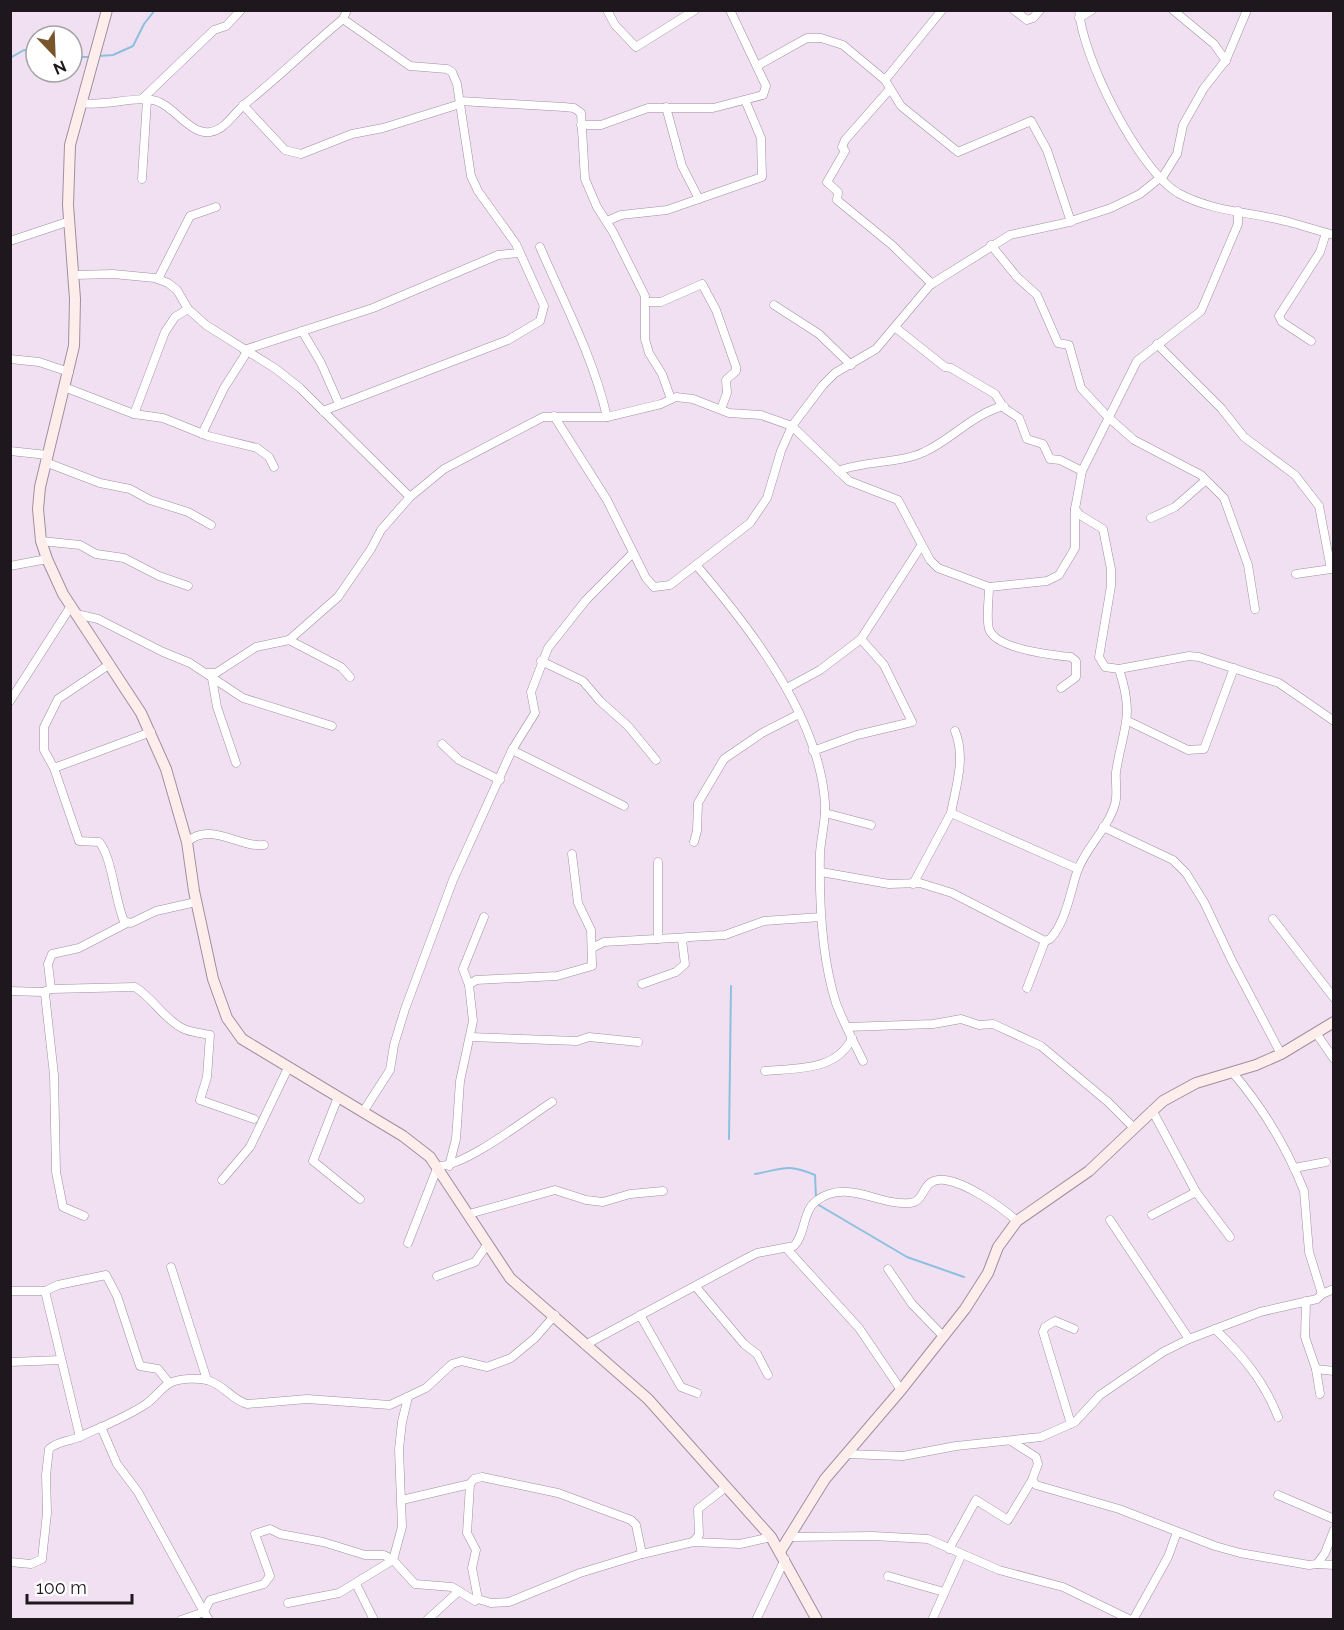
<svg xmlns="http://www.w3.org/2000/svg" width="1344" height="1630" font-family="Raleway,sans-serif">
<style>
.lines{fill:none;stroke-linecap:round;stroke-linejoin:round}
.stream{stroke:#8cc0e0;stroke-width:2}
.street-casing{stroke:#9f90a0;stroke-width:9}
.secondary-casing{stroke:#9f90a0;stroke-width:12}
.street{stroke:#fff;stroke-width:8}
.secondary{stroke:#fdeeec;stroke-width:10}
</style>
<rect width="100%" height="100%" fill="#f1e0f1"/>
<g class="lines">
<!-- stream -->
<g class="stream">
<polyline points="99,56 113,55 133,46 144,24 155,10"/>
<polyline points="72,57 89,57"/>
<polyline points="10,58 24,50 36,52"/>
<polyline points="729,1139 731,986"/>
<path d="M755,1174c29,-5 31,-11 60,1l1,23"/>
<polyline points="817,1204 907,1257 964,1277"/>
</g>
<defs>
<g id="street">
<polyline points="607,10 615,25 636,47 695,10"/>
<polyline points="1014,10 1027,20 1033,18 1040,10"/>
<path d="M1079,10c3,47 59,159 99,183 34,19 75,19 111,29 15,4 30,9 45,13"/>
<polyline points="1173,10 1214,44 1226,61"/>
<polyline points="1079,18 1092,10"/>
<polyline points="757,66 807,38 821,38 843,45 885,80 901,106 958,152 1031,121 1047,150 1071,222"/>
<polyline points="885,80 942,10"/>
<polyline points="890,89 845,140 842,147 845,151 827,182 838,192 837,200 892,245 932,284"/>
<polyline points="142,99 214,30 226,26 241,10"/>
<polyline points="460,101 564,107 574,108 581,113 585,179 597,207 613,232 645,296 645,339 649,353 662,374 671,399"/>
<path d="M82,103c23,4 59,-9 77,-1 16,6 32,33 51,30 15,-2 24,-19 35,-28 34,-27 64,-57 98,-85l4,-9"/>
<polyline points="243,105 285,150 301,154 352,134 383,128 460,104"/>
<polyline points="666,107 682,166 699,199"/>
<polyline points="581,125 601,125 648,108 713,108 763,95 766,86 730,10"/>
<polyline points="1162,178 1177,154 1183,125 1204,88 1226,60 1247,10"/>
<polyline points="142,179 147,100"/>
<polyline points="1238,211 1238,224 1201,311 1137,361 1082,471 1075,509 1080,515 1103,529 1111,569 1111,586 1099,657 1105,667 1119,669 1189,656 1199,657 1279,683 1334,721"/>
<polyline points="607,221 621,215 667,210 762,177 761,138 745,100"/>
<polyline points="10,241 70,221"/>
<polyline points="991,245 1017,277 1037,295 1058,343 1069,345 1081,388 1108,417 1134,440 1201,475 1224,498 1248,565 1255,609"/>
<path d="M540,247c24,56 53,109 67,170"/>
<polyline points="74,275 113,274 155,278 168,283 177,290 188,309 206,325 276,369 300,388 410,497"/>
<polyline points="158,279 190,216 216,207"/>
<polyline points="647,302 661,302 702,284 716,310 736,367 736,371 726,380 727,393 721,409"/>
<polyline points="774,305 819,334 851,365"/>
<polyline points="896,328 945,367 951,368 995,394 1004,408 1019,418 1027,439 1043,444 1050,459 1060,460 1082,471"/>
<polyline points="302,331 321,363 339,404"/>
<polyline points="1311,341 1282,322 1279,316 1320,252 1326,233"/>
<polyline points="1157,344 1221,408 1244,437 1295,475 1319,506 1331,569 1296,574"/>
<polyline points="244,350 373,308 498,255 519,253"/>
<polyline points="10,359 39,362 69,372"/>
<polyline points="64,387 134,414 163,418 208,436 257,448 269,457 274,467"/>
<polyline points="323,411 508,340 540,321 544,306 516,244 478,191 471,176 457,84 452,72 447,69 410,66 343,19"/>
<polyline points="134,414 165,332 175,317 188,309"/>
<polyline points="554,416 607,500 646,578 654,587 670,585 750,523 767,498 781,451 792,426 823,385 835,373 876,349 930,285 1010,235 1065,223 1111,208 1140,194 1161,177"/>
<polyline points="202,434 224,388 247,352"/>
<polyline points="10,451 47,455"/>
<polyline points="45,462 100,483 130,489 150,500 188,512 211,525"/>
<path d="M838,471c28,-11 61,-7 86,-19 27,-12 50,-39 80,-46"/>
<polyline points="1151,518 1175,507 1206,480"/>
<polyline points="41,541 80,545 96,554 124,558 159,576 188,586"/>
<polyline points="10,566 47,559"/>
<path d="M697,566c54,63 122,151 128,237 1,17 -4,34 -5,50 -1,49 1,103 16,150 7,19 18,39 27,58"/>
<path d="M989,587c0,13 -3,30 0,42 7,20 62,26 82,28l5,4v16l-15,11"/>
<polyline points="76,614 98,619 163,652 190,663 243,698 332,726"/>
<polyline points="289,640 341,667 350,677"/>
<polyline points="541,661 583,681 600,701 628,726 656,760"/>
<path d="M110,664l-52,35 -14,28v23l10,18 25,73 20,1c13,14 16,59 25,79l7,2 25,-12 40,-9"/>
<polyline points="208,673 216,673 256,647 289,640 338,597 371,549 381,530 410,497 444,469 543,417 607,417 661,404 676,397 693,399 729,413 761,415 792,426 849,481 898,500 930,560 938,568 989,587 1047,581 1059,575 1075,548 1075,509"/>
<polyline points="212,678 217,707 236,763"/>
<polyline points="787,688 820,670 861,639 921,546"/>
<polyline points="10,701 71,606"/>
<polyline points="1128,721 1188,750 1204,749 1234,668"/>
<polyline points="442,744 459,760 500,780"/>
<polyline points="512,750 624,806"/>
<polyline points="813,751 857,735 912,722 884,665 861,639"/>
<polyline points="54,768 151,732"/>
<polyline points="825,813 871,825"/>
<path d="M951,813c5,-27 15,-55 4,-82"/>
<polyline points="1103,827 1173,860 1186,873 1204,902 1232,961 1281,1054"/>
<path d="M187,842c23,-21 53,6 77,3"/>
<polyline points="694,842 697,831 698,803 724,759 762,733 799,714"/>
<polyline points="658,862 658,939"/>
<path d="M821,872l68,12 31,-1 32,10 93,48 5,-2c16,-17 20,-46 27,-67 8,-24 31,-43 38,-68 3,-10 0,-22 1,-32 7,-45 19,-54 3,-103"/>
<polyline points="913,884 951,813 1078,869"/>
<polyline points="1273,919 1334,998"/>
<polyline points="592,948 604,942 725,935 764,921 821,917"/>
<polyline points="642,984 676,972 685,964 682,940 687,937"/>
<polyline points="469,985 476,980 557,976 592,966 591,930 578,903 572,854"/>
<polyline points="1027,988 1045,941"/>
<polyline points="51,989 48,964 52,954 79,948 127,923"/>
<polyline points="10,991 42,992 45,994 54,1075 56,1172 63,1207 84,1216"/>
<path d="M43,992l8,-3 84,-2c18,11 28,31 47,41 7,4 19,5 28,7l-3,42 -7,23 54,19"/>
<polyline points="847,1027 933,1024 961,1019 979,1025 993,1024 1041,1046 1108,1102 1134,1128"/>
<polyline points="1316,1033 1334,1059"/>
<polyline points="470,1037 577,1041 589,1037 638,1042"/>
<path d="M765,1071c32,-3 72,0 87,-33"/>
<path d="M1233,1073c30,35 54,75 71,118l5,61 13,42 12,-5"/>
<polyline points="338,1097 313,1161 360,1199"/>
<polyline points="1152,1110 1196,1192 1230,1237"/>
<polyline points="363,1112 390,1070 394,1045 405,1009 453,880 512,750 535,713 531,692 548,648 586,600 633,553"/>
<polyline points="449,1166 456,1139 460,1081 473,1021 469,985 463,969 484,917"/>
<polyline points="1294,1168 1326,1162"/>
<polyline points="222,1180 250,1147 288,1068"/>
<polyline points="469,1214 555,1190 586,1200 603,1202 630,1194 663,1191"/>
<polyline points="1152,1215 1196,1192"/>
<polyline points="1110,1220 1189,1339"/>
<path d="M408,1243l30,-77c27,1 89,-48 114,-64"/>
<polyline points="787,1249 859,1328 901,1390"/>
<polyline points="171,1267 207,1380"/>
<polyline points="888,1269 912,1304 944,1337"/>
<polyline points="437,1276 475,1262 487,1245"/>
<polyline points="696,1287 744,1344 757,1354 768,1375"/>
<polyline points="10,1291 45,1291 58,1285 106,1275 117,1296 140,1366 158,1369 169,1383"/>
<polyline points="45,1291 80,1437"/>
<polyline points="1306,1301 1305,1337 1316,1369 1320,1394"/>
<polyline points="640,1315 681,1387 697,1393"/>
<path d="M1215,1329c28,27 49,52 63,88"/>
<path d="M585,1345l162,-87 10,-5 37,-7c11,-11 9,-35 22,-45 31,-23 62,5 94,2 17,-1 10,-26 35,-23 22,3 55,26 72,41"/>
<polyline points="10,1362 61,1360"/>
<polyline points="1316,1369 1334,1371"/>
<polyline points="1071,1424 1043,1332 1045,1327 1055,1321 1074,1329"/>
<polyline points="101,1427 117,1464 138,1492 204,1612 210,1600 264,1584 270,1576 255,1534 270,1529 280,1534 323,1542 365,1555 384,1555 393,1560 415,1584 452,1587 475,1601 478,1599 491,1603 509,1602 580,1573 642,1554 693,1542 740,1544 771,1537"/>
<polyline points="1011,1441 1036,1457 1038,1464 1032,1480 1036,1485 1119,1509 1215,1546 1240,1553 1309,1565 1317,1564 1325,1553 1334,1530"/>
<polyline points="846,1454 903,1456 956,1446 1041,1437 1075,1422 1100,1395 1163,1352 1189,1339 1260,1312 1317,1299 1322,1294"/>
<polyline points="1278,1495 1334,1519"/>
<polyline points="402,1500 470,1484"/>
<polyline points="791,1537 873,1536 928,1539 999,1570 1063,1587 1131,1620"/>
<polyline points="693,1542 699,1535 698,1509 726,1487"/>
<polyline points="949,1549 976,1500 1008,1520 1032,1480"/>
<path d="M10,1562l21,2 11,-5 5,-46 -1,-38 3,-26c9,-8 19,-7 30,-12 22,-10 46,-19 67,-33 9,-6 15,-16 24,-21 10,-5 27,-5 37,-3 16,4 25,20 40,24l60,-5 83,6 36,-17 26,-24 10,-3 25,6 24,-9 24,-20 20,-23"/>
<polyline points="1317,1564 1334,1565"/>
<polyline points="888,1576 944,1592"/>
<polyline points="356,1584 374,1620"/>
<polyline points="478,1599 472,1568 476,1550 467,1533 470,1484 474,1479 482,1477 558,1493 631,1520 636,1525 642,1554"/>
<polyline points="288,1603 339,1593 393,1560 402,1527 399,1449 402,1422 408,1397"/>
<polyline points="181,1620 204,1612 209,1620"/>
<polyline points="427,1620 459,1591"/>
<polyline points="756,1620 785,1559"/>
<polyline points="932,1620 961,1556"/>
<polyline points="1133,1620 1168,1557 1177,1532"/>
</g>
<g id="secondary">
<polyline points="107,10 70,145 68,205 75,299 74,346 40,487 38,509 41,541 47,559 63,594 141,713 166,769 187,842 194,891 213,979 227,1018 242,1039 403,1136 430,1157 510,1278 648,1399 771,1537 817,1620"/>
<polyline points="781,1550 825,1479 901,1390 965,1309 988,1273 998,1247 1017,1221 1089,1171 1163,1101 1196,1083 1256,1065 1281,1054 1334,1022"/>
</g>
</defs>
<!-- street casing -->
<use href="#street" class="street-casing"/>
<!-- secondary casing -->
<use href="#secondary" class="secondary-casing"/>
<!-- street -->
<use href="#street" class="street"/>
<!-- secondary -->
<use href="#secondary" class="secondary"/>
</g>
<!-- border -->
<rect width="1344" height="1630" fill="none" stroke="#1e181e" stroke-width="24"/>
<!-- north arrow -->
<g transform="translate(54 54) rotate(157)"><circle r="28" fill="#ffffff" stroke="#a5a3a5" stroke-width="1.5"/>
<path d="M0-4.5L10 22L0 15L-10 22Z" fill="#77552d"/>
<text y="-9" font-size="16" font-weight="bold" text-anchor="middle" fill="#1e181e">N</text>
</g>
<!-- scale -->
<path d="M27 1594v9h105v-9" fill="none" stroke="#1e181e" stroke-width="3"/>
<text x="36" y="1594" font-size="18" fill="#1e181e" stroke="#ffffff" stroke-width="4.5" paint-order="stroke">100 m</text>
</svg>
